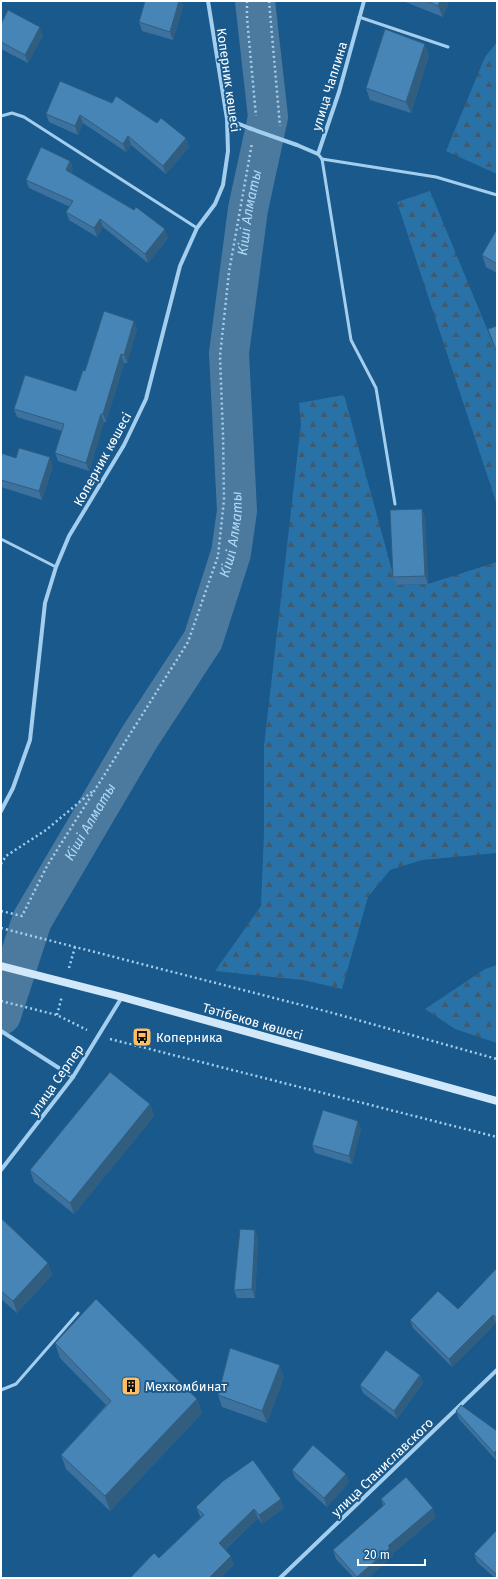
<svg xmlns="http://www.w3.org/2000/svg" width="498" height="1579" font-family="'Fira Sans',sans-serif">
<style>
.forest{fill:url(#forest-firs)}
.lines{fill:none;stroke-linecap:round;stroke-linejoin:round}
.river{stroke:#4c7a9f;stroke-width:40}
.path{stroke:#a4ceee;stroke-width:2.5;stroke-dasharray:2 3;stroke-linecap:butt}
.service{stroke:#a4ceee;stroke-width:3}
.minor{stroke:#a4ceee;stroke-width:4}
.secondary{stroke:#d1e8fa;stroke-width:8}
.minor-bridge{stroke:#a4ceee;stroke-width:4}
.wall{fill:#3c729d}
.shaded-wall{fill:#315d7f}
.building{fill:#4685b6;stroke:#315d7f}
.labels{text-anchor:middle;stroke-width:4;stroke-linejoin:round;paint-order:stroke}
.street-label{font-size:13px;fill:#fff;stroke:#19598c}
.poi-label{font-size:13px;fill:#fff;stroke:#19598c;text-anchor:start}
.water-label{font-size:14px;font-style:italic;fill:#b0d8f5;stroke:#19598c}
</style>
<defs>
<pattern id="forest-firs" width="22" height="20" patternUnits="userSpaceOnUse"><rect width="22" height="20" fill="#2972a8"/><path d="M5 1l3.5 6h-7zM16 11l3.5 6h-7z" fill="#3e5b71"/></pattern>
</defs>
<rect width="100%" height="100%" fill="#19598c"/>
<!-- forest -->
<g class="forest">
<polygon points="497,42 497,174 446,151 485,57"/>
<polygon points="430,191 497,353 497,505 397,202"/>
<polygon points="344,395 396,585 428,584 497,562 497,853 422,860 390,870 368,897 342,989 303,980 215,971 261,906 264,833 264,746 301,424 299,403"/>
<polygon points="497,965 497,1043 455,1029 425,1009 485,969"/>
</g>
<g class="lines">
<!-- river -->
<path class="river" id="s1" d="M1,1015l31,-95 107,-182 64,-98 28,-87 6,-42 -8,-158 19,-144 20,-92 -13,-116"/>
<!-- path -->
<g class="path">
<polyline points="247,1 247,18 256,116"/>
<polyline points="269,1 280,126"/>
<polyline points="1,864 6,856 46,830 94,790"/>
<polyline points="1,911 22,916 47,866 188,642 218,556 224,500 223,435 220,356 229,272 252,143"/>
<polyline points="1,928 329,1012 497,1059"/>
<polyline points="69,968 75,947"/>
<polyline points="1,1001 57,1015 87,1030"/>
<polyline points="57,1015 62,996"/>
<polyline points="110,1039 497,1137"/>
</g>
<!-- service -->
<g class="service">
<polyline points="359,17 448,47"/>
<polyline points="1,116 12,113 24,117 197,228"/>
<polyline points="318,154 322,159 351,340 376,388 395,504"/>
<polyline points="322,159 436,177 497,195"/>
<polyline points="1,539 56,567"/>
<polyline points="1,1390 16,1384 78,1313"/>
</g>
<!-- minor -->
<g class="minor">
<polyline points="227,119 249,128"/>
<polyline points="297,145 318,154 339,92 364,1"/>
<polyline points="1,811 13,788 30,740 45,603 56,567 69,536 124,445 146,399 180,266 197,228 215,204 223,185 228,151 227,119 208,1"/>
<polyline points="1,1031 73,1077"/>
<polyline points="1,1170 73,1077 122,997"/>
<polyline points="280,1578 497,1370"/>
</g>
<!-- secondary -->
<polyline class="secondary" points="1,966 122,997 497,1101"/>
<!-- minor-bridge -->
<polyline class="minor-bridge" points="249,128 297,145"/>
</g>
<!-- wall -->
<g class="wall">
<polygon points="145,1 181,1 183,6 173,40 142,31 139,22"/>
<polygon points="403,1 449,1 443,17"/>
<polygon points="1,24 43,35 28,63 1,49"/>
<polygon points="429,55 411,113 370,100 366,88"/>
<polygon points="60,81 157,123 186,138 189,147 166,174 131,145 126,152 83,123 78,135 49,122 46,114"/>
<polygon points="70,161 73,169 71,173 168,238 148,263 103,227 97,237 69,220 66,212 70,207 29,188 26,180"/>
<polygon points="497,229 497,273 486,267 482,255"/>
<polygon points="137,329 127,363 124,363 106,422 104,422 89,471 58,461 55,453 62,431 17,417 14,409 76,391 85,371"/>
<polygon points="1,453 16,458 53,466 42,500 1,487"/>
<polygon points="422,509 425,517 428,584 396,585 393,577"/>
<polygon points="150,1104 154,1116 74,1214 34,1182 30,1170"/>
<polygon points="361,1129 352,1164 315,1153 312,1145"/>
<polygon points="1,1218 48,1263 52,1275 17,1313 1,1299"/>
<polygon points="258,1238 255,1298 237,1298 234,1290"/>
<polygon points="497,1268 497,1324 496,1323 452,1367 413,1328 410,1320 458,1309"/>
<polygon points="55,1343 197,1399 202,1413 110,1511 66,1469 61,1455 106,1405 60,1358"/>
<polygon points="420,1375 423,1383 397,1419 363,1393 360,1385"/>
<polygon points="284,1377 267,1423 222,1407 218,1395"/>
<polygon points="456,1411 497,1431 497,1461 459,1419"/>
<polygon points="292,1470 346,1474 349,1482 327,1507 295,1478"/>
<polygon points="381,1499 436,1517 392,1554 393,1556 368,1578 354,1578 336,1559 333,1550 383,1506"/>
<polygon points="196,1507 284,1508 262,1524 258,1518 225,1550 234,1565 159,1558 201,1517 200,1516"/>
<polygon points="497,1530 497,1578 495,1578 477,1562 474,1554"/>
</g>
<!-- shaded-wall -->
<g class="shaded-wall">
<polygon points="179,1 181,1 183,6 173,40 170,32"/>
<polygon points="440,1 449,1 443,17 438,6"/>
<polygon points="40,27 43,35 28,63 25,55"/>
<polygon points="425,44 429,55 411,113 406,102"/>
<polygon points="80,115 83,123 78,135 75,126"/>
<polygon points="128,136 131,145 126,152 123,144"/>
<polygon points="186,138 189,147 166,174 163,166"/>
<polygon points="70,161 73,169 69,178 66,170"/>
<polygon points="100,219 103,227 97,237 94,228"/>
<polygon points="165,229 168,238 148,263 145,254"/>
<polygon points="134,321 137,329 127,363 124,355"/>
<polygon points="121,354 124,363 106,422 103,414"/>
<polygon points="101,414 104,422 89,471 86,463"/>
<polygon points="50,457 53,466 42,500 39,491"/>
<polygon points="422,509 425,517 428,584 425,576"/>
<polygon points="150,1104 154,1116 74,1214 70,1203"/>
<polygon points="358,1121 361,1129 352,1164 349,1156"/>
<polygon points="255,1230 258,1238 255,1298 252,1289"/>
<polygon points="48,1263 52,1275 17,1313 13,1301"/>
<polygon points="493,1315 496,1323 452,1367 449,1359"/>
<polygon points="280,1365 284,1377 267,1423 262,1411"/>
<polygon points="420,1375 423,1383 397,1419 394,1411"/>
<polygon points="197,1399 202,1413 110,1511 105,1496"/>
<polygon points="497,1450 497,1461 494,1453"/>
<polygon points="346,1474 349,1482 327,1507 324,1498"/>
<polygon points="281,1499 284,1508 262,1524 259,1515"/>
<polygon points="433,1508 436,1517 392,1554 393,1556 368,1578 357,1578 357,1577 388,1546"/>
<polygon points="254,1509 258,1518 222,1552 219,1543"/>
<polygon points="231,1556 234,1565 221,1578 209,1578"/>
</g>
<!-- building -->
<g class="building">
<polygon points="145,1 179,1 170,32 139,22"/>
<polygon points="427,1 440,1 438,6"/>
<polygon points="8,10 40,27 25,55 1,42 1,24"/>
<polygon points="385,29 425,44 406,102 366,88"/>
<polygon points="60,81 112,103 116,96 157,123 161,118 186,138 163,166 128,136 123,144 80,115 75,126 46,114"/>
<polygon points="41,147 70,161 66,170 134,210 136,207 165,229 145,254 100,219 94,228 66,212 73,201 26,180"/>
<polygon points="497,229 497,264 482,255"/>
<polygon points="104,311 134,321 124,355 121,354 103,414 101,414 86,463 55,453 64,424 14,409 25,375 76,391 83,370 85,371"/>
<polygon points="497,326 497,353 488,329"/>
<polygon points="19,448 50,457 39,491 1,480 1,453 16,458"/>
<polygon points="422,509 425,576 393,577 390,510"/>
<polygon points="110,1072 150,1104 70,1203 30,1170"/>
<polygon points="323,1110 358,1121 349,1156 312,1145"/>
<polygon points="1,1218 48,1263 13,1301 1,1291"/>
<polygon points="240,1229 255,1230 252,1289 234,1290"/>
<polygon points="497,1268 497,1318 493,1315 449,1359 410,1320 438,1291 458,1309"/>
<polygon points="96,1299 197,1399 105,1496 61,1455 111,1401 55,1343"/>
<polygon points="230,1348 280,1365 262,1411 218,1395"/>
<polygon points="386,1350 420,1375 394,1411 360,1385"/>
<polygon points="461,1405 497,1431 497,1450 494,1453 456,1411"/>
<polygon points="313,1445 346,1474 324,1498 292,1470"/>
<polygon points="253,1460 281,1499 259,1515 254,1509 219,1543 231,1556 209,1578 130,1578 154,1553 159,1558 204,1515 196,1507 223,1481"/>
<polygon points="406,1477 433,1508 388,1546 390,1548 357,1577 333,1550 385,1504 381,1499"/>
<polygon points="497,1530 497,1575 474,1554"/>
</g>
<!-- icons -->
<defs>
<symbol id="bus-square" viewBox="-11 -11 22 22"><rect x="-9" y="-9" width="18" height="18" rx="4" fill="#ffbf61" stroke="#19598c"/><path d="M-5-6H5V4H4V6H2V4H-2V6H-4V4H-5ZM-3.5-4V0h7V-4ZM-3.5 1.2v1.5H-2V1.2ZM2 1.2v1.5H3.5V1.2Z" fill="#111"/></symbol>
<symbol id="building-square" viewBox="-11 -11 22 22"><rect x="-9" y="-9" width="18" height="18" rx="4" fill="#ffbf61" stroke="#19598c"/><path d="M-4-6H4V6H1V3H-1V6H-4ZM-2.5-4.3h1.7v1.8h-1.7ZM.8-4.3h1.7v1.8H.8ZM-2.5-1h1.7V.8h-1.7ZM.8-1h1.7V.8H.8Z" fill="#111"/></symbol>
</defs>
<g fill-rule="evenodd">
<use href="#bus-square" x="131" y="1026" width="22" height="22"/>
<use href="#building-square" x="120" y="1375" width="22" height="22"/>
</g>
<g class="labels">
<!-- street labels -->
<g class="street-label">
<text transform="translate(229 80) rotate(82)" y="5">Коперник көшесі</text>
<text transform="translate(329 86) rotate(-73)" y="5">улица Чаплина</text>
<text transform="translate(102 459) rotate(-61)" y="5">Коперник көшесі</text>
<text transform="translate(253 1021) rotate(16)" y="5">Тәтібеков көшесі</text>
<text transform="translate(56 1080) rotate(-55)" y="5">улица Серпер</text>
<text transform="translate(382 1467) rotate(-44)" y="5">улица Станиславского</text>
</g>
<!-- poi labels -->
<g class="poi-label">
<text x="156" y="1042">Коперника</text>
<text x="145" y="1391">Мехкомбинат</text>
</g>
<!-- water labels -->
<g class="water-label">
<text dy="5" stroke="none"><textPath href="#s1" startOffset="862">Кіші Алматы</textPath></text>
<text dy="5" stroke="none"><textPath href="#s1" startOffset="538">Кіші Алматы</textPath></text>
<text dy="5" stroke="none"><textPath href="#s1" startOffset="214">Кіші Алматы</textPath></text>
</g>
</g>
<!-- border -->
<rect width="498" height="1579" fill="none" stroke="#ffffff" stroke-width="4"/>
<!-- scale -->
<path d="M358 1559v6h67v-6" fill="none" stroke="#ffffff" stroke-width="2"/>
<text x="364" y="1559" font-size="12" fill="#ffffff" stroke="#19598c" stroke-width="3" paint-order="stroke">20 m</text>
</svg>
